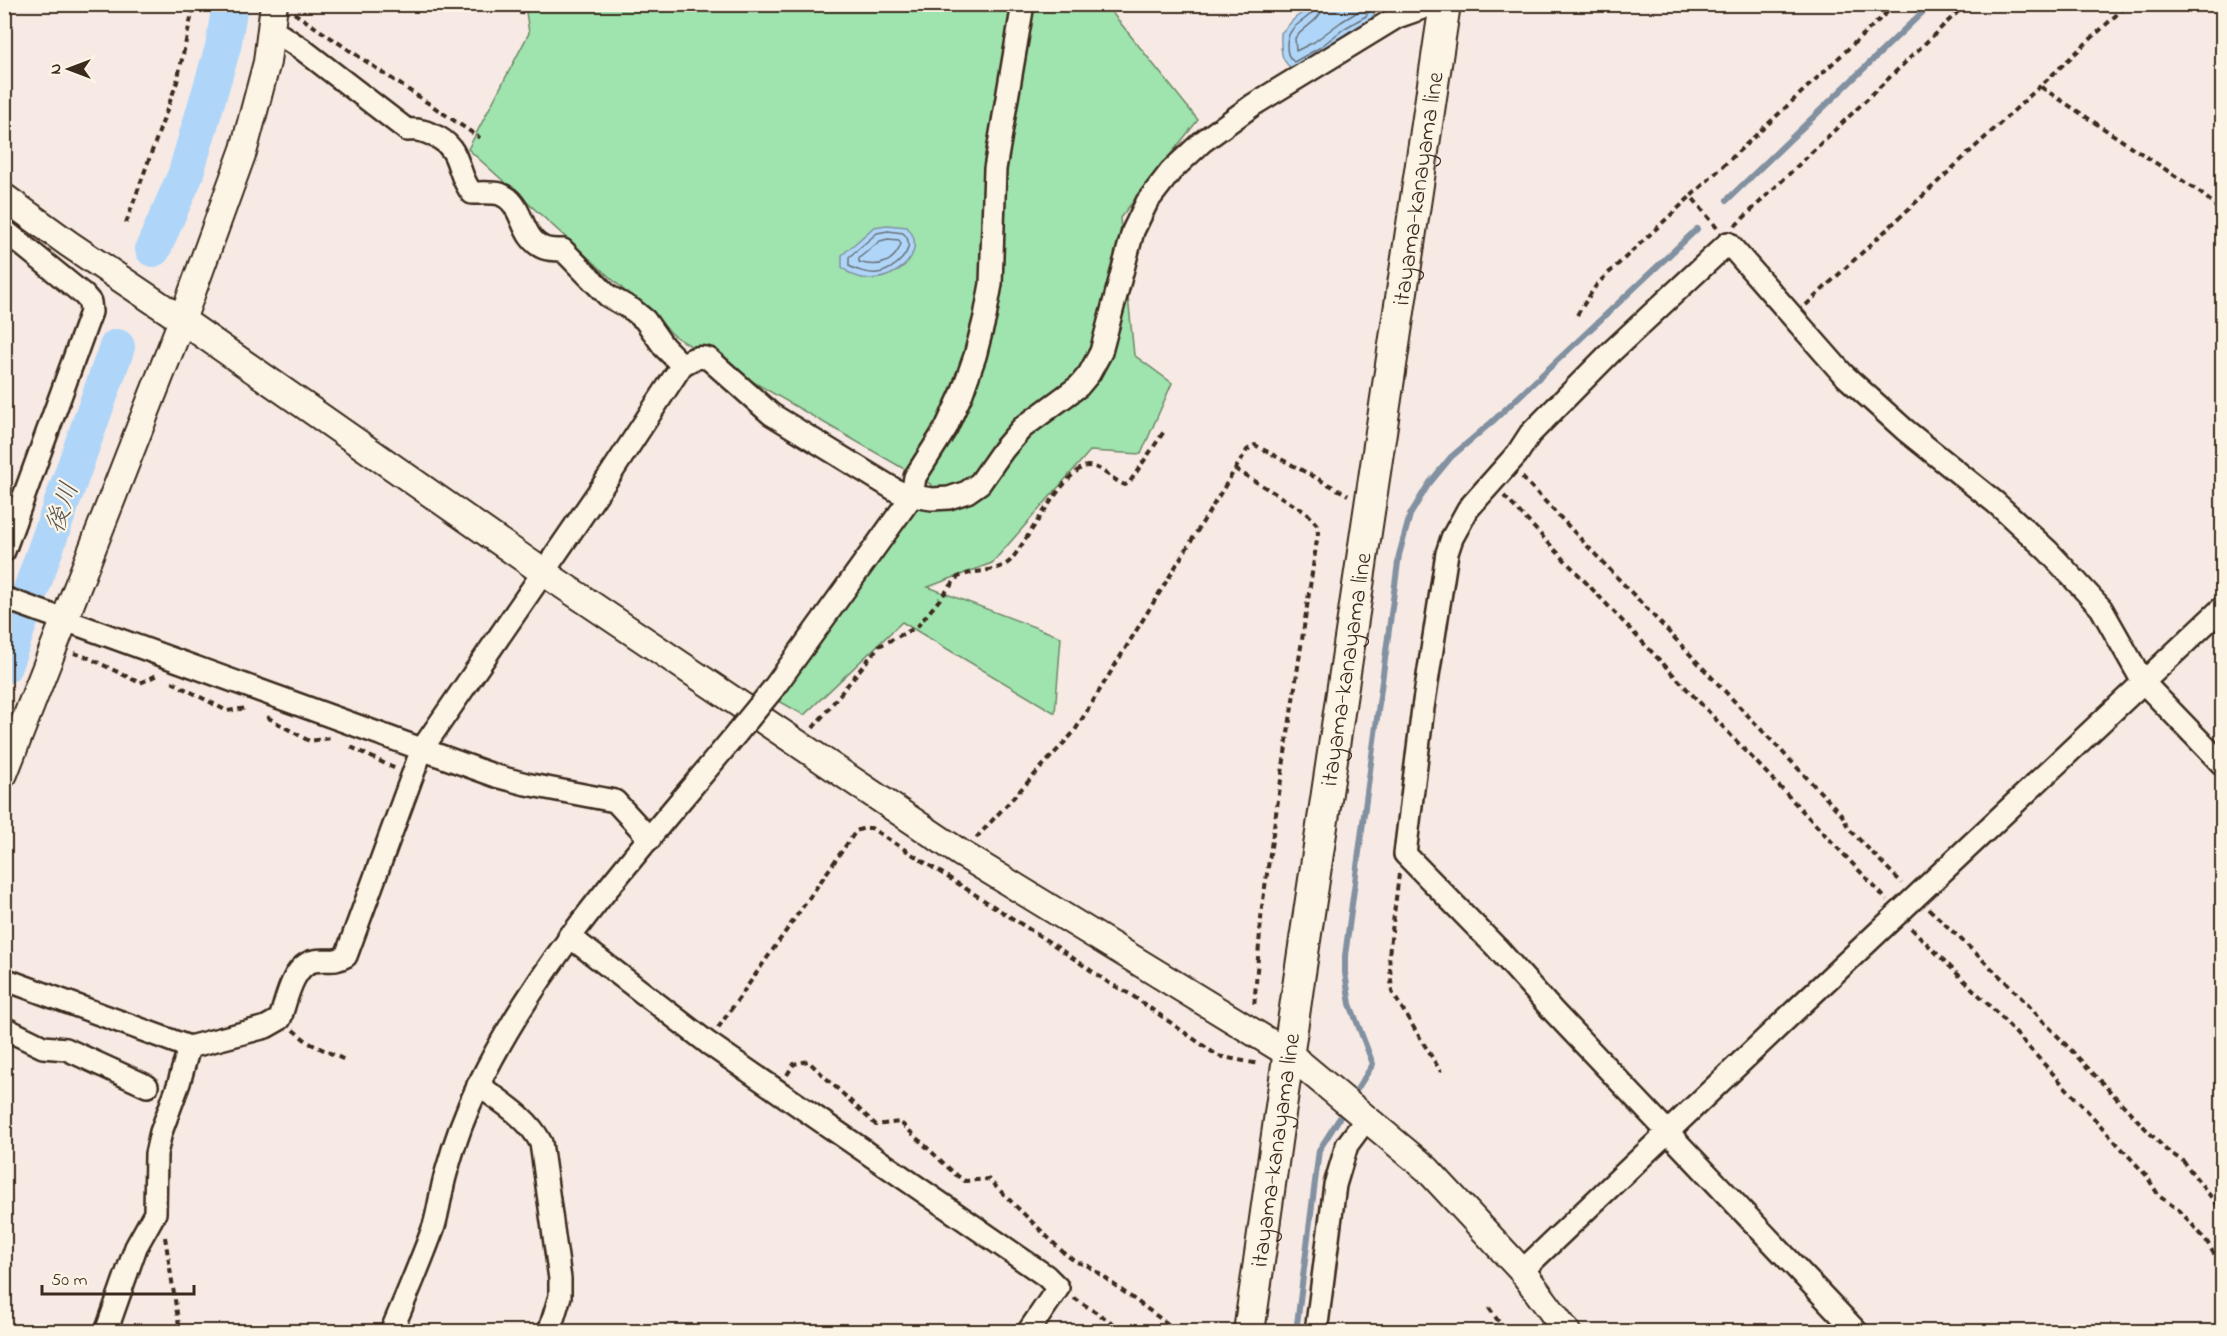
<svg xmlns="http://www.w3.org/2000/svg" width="2227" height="1336" font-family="'Indie Flower','Klee One',sans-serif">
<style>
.green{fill:#9fe3ae;stroke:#6d8666;stroke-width:1.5}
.water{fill:#afd6f9;stroke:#8191a1;stroke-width:1.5}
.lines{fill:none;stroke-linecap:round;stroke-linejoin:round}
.shore{stroke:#696f76;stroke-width:1.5}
.stream{stroke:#8191a1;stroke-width:6}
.river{stroke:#afd6f9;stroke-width:36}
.minor-casing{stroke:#3b2a1e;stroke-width:26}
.tertiary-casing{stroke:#3b2a1e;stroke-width:30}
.secondary-casing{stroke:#3b2a1e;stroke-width:34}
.path{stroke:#3b2a1e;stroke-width:4;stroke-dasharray:6 4.5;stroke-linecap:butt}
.minor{stroke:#fcf5e5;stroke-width:21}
.tertiary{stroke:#fcf5e5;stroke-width:26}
.secondary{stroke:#fcf5e5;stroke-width:30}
.minor-bridge-casing{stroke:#3b2a1e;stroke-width:26;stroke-linecap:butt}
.minor-bridge{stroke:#fcf5e5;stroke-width:21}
.labels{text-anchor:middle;stroke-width:4.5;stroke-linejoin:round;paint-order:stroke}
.street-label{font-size:24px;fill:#3b2a1e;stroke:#fcf5e5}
.water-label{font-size:26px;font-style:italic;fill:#585555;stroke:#fcf5e5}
</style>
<rect width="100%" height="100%" fill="#f7e9e3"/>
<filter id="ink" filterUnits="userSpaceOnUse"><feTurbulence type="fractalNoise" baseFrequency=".0167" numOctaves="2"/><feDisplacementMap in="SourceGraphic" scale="12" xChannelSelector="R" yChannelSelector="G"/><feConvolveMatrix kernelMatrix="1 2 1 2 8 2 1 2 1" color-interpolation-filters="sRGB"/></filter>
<g filter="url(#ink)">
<!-- green -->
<polygon class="green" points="525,5 1106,5 1198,120 1120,218 1134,355 1172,383 1141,454 1090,451 992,563 928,587 1061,637 1055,713 902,622 804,715 779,701 932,485 677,338 468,149 529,33"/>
<!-- water -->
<g class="water">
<path d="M1313,5h61l1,7 -5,9 -21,11 -27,21 -27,17c-16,-8 -14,-21 -14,-37l14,-15z"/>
<path d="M887,225l20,2c29,32 -34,72 -65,40v-12l32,-28z"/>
</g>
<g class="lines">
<!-- shore -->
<g class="shore">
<path d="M1316,4c-2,17 -29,17 -29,41 0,8 1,12 7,17l25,-14 26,-20 21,-12 3,-5 -1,-7"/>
<path d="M1324,4c-2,15 -20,23 -29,34l1,13 18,-9 27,-20 18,-11 2,-7"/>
<path d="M888,231l15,2c17,15 -10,39 -26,40 -9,1 -21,-3 -28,-7v-9l28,-24z"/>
<path d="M888,239l11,1 2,4c-7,20 -24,24 -42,18v-4l21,-17z"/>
</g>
<!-- stream -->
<g class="stream">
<polyline points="1727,200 1931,4"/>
<polyline points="1351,1099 1373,1064 1350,1004 1345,973 1345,956 1399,555 1410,515 1428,485 1451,457 1493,421 1697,229"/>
<polyline points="1296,1332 1319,1150 1346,1108"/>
</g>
<!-- river -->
<g class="river">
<polyline points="153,249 185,176 223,47 230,4"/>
<polyline points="4,666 117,347"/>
</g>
<defs>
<g id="minor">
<path d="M271,29l31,20 105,81c14,-1 20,2 32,8 23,13 17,36 33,55 8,0 20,-1 28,1 25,9 19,44 44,54 5,2 13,2 19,2l45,46 25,14 12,10 19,27 18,18"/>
<polyline points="4,230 84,295 90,302 91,312 4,551"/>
<polyline points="4,598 496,776 526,784 615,801 650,839"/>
<polyline points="773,689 912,496 915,477 946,428 962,393 975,356 985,317 991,284 995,169 1023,4"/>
<polyline points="569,936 708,1043 1046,1276 1058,1288 1028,1332"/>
<polyline points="4,979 189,1047"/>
<polyline points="4,1028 43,1047 66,1049 147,1086"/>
<path d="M478,1085c23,17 50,32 63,58l19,136v17l-11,36"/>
<polyline points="1522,1271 1802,1004 2222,608"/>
<path d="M106,1332l30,-85 19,-34 1,-59 5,-22 18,-49 10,-36 77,-20 14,-8c6,-17 12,-54 34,-58 14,-3 18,3 32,-5l76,-207 188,-274 72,-110c10,-6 16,-10 27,-6l62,55 126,77 15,5 20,3 17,-1 18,-6 13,-9 23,-33 19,-22 57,-42 10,-12 12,-22 32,-121 14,-29 24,-31 31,-29 51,-37 144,-88 37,-13"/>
<path d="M391,1332c15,-35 30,-70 43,-106 5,-17 7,-36 12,-53 8,-29 20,-62 33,-89 64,-131 166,-239 258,-351"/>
<polyline points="1316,1332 1335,1185 1347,1145 1367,1118"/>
<polyline points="1857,1332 1553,1011 1497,948 1405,854 1423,708 1447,553 1452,538 1468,509 1517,454 1530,434 1610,353 1728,243 1843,374 1905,430 1996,503 2048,551 2101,608 2143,682 2222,764"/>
</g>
<g id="tertiary">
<polyline points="4,197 69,244 182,320 543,572 962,854 1289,1054 1427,1169 1522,1271 1567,1332"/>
<polyline points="4,774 182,320 244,149 267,62 274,4"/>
</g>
<g id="secondary">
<path id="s1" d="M1249,1332l50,-352 146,-976"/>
</g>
</defs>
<!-- minor casing -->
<use href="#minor" class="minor-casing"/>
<!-- tertiary casing -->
<use href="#tertiary" class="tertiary-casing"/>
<!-- secondary casing -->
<use href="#secondary" class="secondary-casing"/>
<!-- path -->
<g class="path">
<polyline points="294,13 480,138"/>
<polyline points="521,15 522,4"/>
<polyline points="2041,87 2198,191 2214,204 2222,218"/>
<polyline points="126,223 177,82 194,4"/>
<polyline points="1735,226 1966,4"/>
<polyline points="1717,228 1691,196 1896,4"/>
<polyline points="1806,305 2128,4"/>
<polyline points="1577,315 1597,284 1691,196"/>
<polyline points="1235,469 1307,513 1317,525 1318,533 1262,907 1254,1008"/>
<polyline points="1522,477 1842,815 1849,829 1902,883"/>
<polyline points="1504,496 1887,900"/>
<polyline points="74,653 89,658 140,683 157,675"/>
<polyline points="172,682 227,711 247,708"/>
<polyline points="267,717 309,741 331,738"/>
<path d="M813,728l66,-82 38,-19 41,-50c17,-8 39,-4 52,-16 16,-18 57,-95 78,-95 13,0 24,14 37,19l4,-2 36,-53"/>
<polyline points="351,747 396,769"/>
<polyline points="976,838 1074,732 1247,450 1255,445 1348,495"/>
<polyline points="1399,874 1389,955 1392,992 1441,1072"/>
<polyline points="1929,909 2008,984 2166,1150 2183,1161 2222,1211"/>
<polyline points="1911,928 1999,1015 2146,1175 2159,1196 2180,1211 2206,1240 2222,1268"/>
<polyline points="718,1028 856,831 864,828 871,828 1054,945 1109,983 1130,994 1218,1056 1259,1064"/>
<polyline points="293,1030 309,1043 347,1061"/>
<polyline points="787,1075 794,1064 808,1061 876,1125 900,1122 955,1174 965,1181 988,1179 1065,1254 1076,1262 1087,1265 1179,1332"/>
<polyline points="165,1237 180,1332"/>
<polyline points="1074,1298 1126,1332"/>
<polyline points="1489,1308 1506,1332"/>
</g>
<!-- minor -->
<use href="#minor" class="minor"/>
<!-- tertiary -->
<use href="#tertiary" class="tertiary"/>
<!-- secondary -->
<use href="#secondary" class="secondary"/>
<defs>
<polyline id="minor-bridge" points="737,733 773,689"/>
</defs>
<!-- minor-bridge casing -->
<use href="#minor-bridge" class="minor-bridge-casing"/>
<!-- minor-bridge -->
<use href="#minor-bridge" class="minor-bridge"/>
</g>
</g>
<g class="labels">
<!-- street labels -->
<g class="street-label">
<text dy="8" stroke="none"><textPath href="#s1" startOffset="1156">itayama-kanayama line</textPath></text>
<text dy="8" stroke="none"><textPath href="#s1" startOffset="670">itayama-kanayama line</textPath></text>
<text dy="8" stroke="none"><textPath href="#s1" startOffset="184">itayama-kanayama line</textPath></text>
</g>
<!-- water labels -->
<g class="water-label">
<text transform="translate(61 507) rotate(-71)" y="9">後川</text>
</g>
</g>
<!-- margin -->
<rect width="2227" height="1336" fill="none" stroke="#fcf5e5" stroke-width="24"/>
<rect x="12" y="12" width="2203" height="1312" fill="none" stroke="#3b2a1e" stroke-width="2" filter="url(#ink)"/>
<!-- north arrow -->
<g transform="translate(69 69) rotate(270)" stroke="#fcf5e5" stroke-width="4.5" paint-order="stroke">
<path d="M0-4.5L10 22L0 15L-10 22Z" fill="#3b2a1e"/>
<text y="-9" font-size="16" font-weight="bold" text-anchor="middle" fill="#3b2a1e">N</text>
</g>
<!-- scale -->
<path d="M42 1285v9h152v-9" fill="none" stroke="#3b2a1e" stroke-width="3"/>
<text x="51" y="1285" font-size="18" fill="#3b2a1e" stroke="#fcf5e5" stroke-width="4.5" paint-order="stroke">50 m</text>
</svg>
